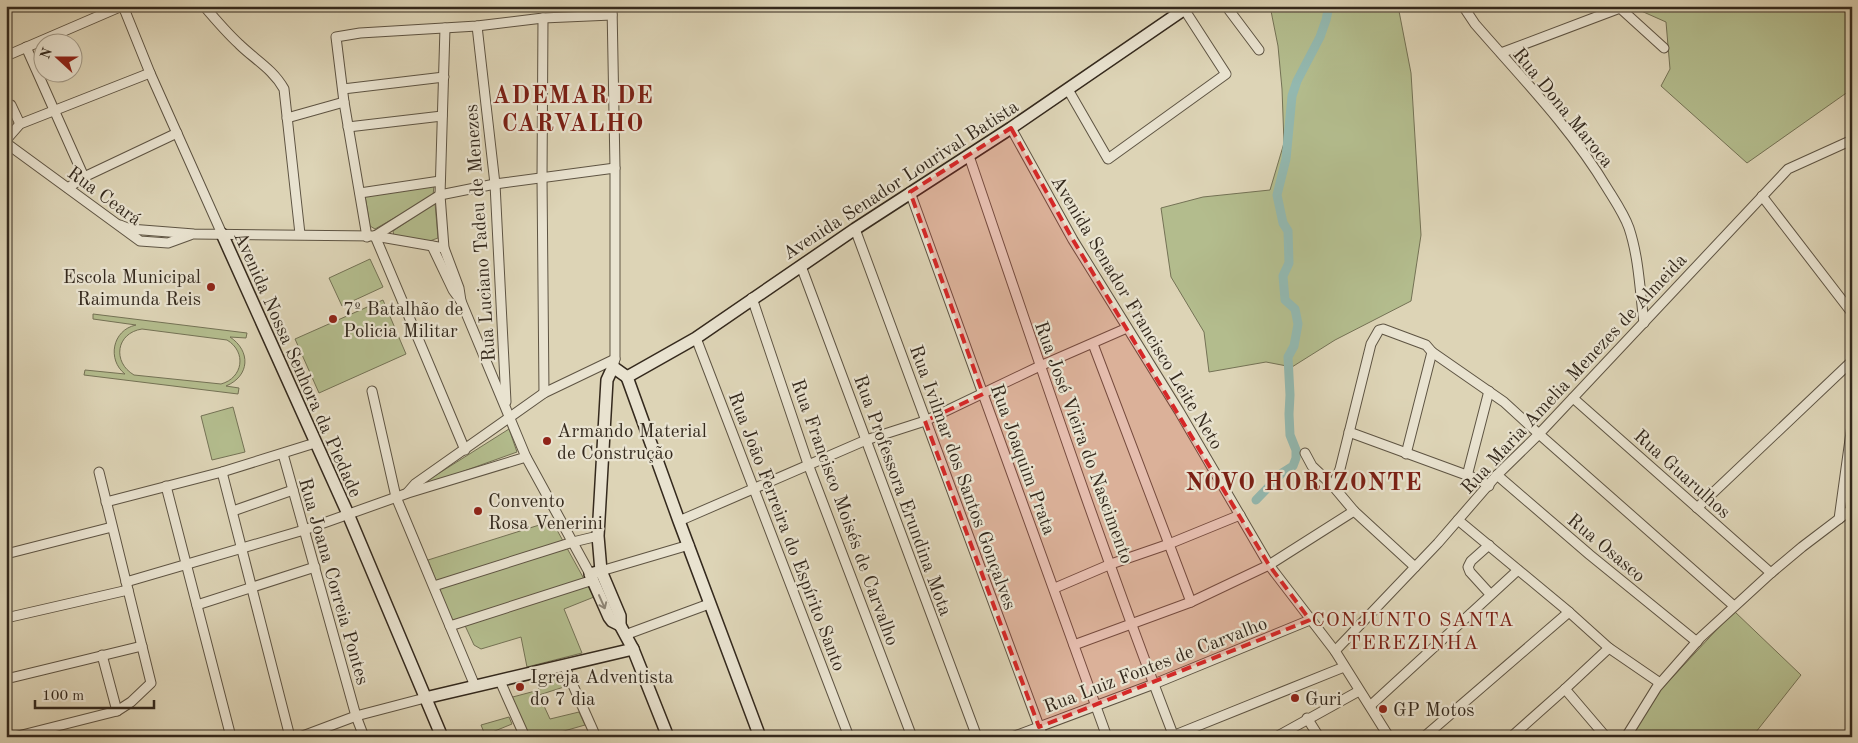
<svg xmlns="http://www.w3.org/2000/svg" width="1858" height="743" font-family="'Old Standard TT',serif">
<style>
.green{fill:#b3bc8d;stroke:#747255;fill-rule:evenodd}
.lines{fill:none;stroke-linecap:round;stroke-linejoin:round}
.canal{stroke:#93b8af;stroke-width:9}
.street-casing{stroke:#5e5443;stroke-width:11}
.secondary-casing{stroke:#34291d;stroke-width:14}
.street{stroke:#e9e3d0;stroke-width:9}
.secondary{stroke:#e9e3d0;stroke-width:11}
.oneway{stroke:#8e8676}
.marked{fill:#d62828;fill-opacity:0.2;stroke:#d62828;stroke-width:4;stroke-dasharray:10 6;stroke-linejoin:round}
.poi-dot{fill:#8f2418;stroke:#e9e3d0;stroke-width:2}
.labels{text-anchor:middle;stroke-width:4.5;stroke-linejoin:round;paint-order:stroke}
.street-label{font-size:19px;fill:#34291d;stroke:#e9e3d0}
.poi-label{font-size:19px;fill:#34291d;stroke:#e9e3d0;text-anchor:start}
.neighbourhood-label{font-size:20px;letter-spacing:1px;fill:#7a1f14;stroke:#e9e3d0}
.district-label{font-size:24px;font-weight:bold;letter-spacing:1px;fill:#7a1f14;stroke:#e9e3d0}
</style>
<rect width="100%" height="100%" fill="#ddd4b6"/>
<filter id="stains"><feTurbulence type="fractalNoise" baseFrequency=".004" numOctaves="4"/><feColorMatrix values="0 0 0 0 .2 0 0 0 0 .09 0 0 0 0 .02 0 0 0 .5 -.17"/></filter>
<radialGradient id="worn" r=".72"><stop offset=".6" stop-color="#630" stop-opacity="0"/><stop offset="1" stop-color="#630" stop-opacity=".3"/></radialGradient>
<!-- green -->
<g class="green">
<polygon points="1270,6 1398,6 1411,73 1421,235 1411,301 1335,340 1292,367 1266,362 1209,372 1204,332 1171,277 1161,208 1203,197 1270,190 1284,143 1282,89 1278,46"/>
<polygon points="1630,6 1852,6 1852,89 1747,163 1661,86 1670,69 1666,22"/>
<polygon points="434,185 433,196 375,229 370,226 365,196"/>
<polygon points="435,203 438,238 427,242 394,236 393,231"/>
<polygon points="370,259 383,287 342,306 329,278"/>
<polygon points="383,300 406,354 319,393 295,339"/>
<path d="M93,314l154,19 -1,5 -16,-1c21,14 20,39 -4,49l13,2 -1,6 -154,-19 1,-5 40,4c-18,-14 -13,-44 11,-49l-43,-6zM142,329l85,11c20,12 16,38 -6,44l-87,-9c-22,-13 -18,-42 8,-46z"/>
<polygon points="233,407 245,452 212,460 201,416"/>
<polygon points="509,429 517,452 414,489"/>
<polygon points="552,521 594,597 564,609 582,653 527,667 521,637 481,649 474,645 462,619 452,623 428,560"/>
<polygon points="1734,611 1801,675 1752,737 1631,737 1656,695"/>
<polygon points="561,667 567,686 539,695 550,719 579,712 585,725 557,733 558,737 528,737 509,698 539,690 536,674"/>
<polygon points="509,717 512,724 485,735 481,725"/>
</g>
<g class="lines">
<!-- canal -->
<polyline class="canal" points="1256,500 1282,473 1293,466 1296,458 1296,450 1290,435 1289,414 1290,395 1288,357 1294,346 1298,324 1295,309 1285,300 1283,276 1289,263 1288,231 1283,223 1277,195 1286,159 1292,96 1297,81 1320,37 1326,20 1329,6"/>
<defs>
<g id="street">
<polyline points="123,6 150,73 222,234"/>
<path d="M204,6c11,13 22,26 35,38 15,15 34,25 45,45l16,145"/>
<polyline points="612,6 615,168 615,359 613,367"/>
<polyline points="1226,6 1259,50"/>
<path d="M1463,6l12,18c46,53 96,104 132,164 8,13 17,26 22,40 10,30 11,64 15,95"/>
<polyline points="543,18 542,178 544,393"/>
<polyline points="477,26 495,184 506,402"/>
<polyline points="26,47 84,177"/>
<polyline points="1501,53 1620,8 1664,48"/>
<polyline points="6,56 122,6"/>
<polyline points="343,89 444,77"/>
<polyline points="1070,93 1108,159 1226,74 1184,9"/>
<polyline points="11,105 20,124"/>
<polyline points="287,118 344,102"/>
<polyline points="348,127 442,116"/>
<polyline points="1011,128 1073,240 1179,411 1269,565 1335,651 1389,737"/>
<polyline points="6,140 20,124 150,73"/>
<polyline points="6,143 140,241 168,243 190,235"/>
<path d="M969,156c66,194 131,389 205,581"/>
<polyline points="68,188 84,177 177,133"/>
<polyline points="910,192 1107,737"/>
<polyline points="360,193 440,181"/>
<polyline points="1762,196 1852,313"/>
<polyline points="120,225 130,229 194,234 375,236 444,248"/>
<polyline points="855,229 1043,737"/>
<polyline points="375,236 440,195 495,184 615,168"/>
<polyline points="375,236 465,450"/>
<polyline points="367,237 344,102 336,37 360,33 477,26 543,18 612,15"/>
<polyline points="432,246 453,290 461,301"/>
<polyline points="801,266 977,737"/>
<polyline points="752,298 808,464 912,737"/>
<polyline points="696,338 849,737"/>
<polyline points="1093,344 1191,602"/>
<polyline points="1432,352 1504,402 1539,434 1734,606"/>
<polyline points="372,391 396,497 475,686"/>
<polyline points="1573,398 1771,573"/>
<polyline points="1349,432 1480,480 1489,486"/>
<polyline points="1305,453 1312,466 1333,486 1354,511 1415,567"/>
<polyline points="283,454 356,716 364,737"/>
<polyline points="526,457 590,574"/>
<polyline points="222,472 290,737"/>
<polyline points="1497,475 1590,555 1697,642"/>
<polyline points="1467,476 1489,391"/>
<polyline points="166,486 231,737"/>
<polyline points="1333,486 1340,469 1371,344 1379,330 1383,329 1426,345 1432,352 1406,454"/>
<polyline points="408,492 415,484 544,393 615,359"/>
<polyline points="106,502 222,472 315,443"/>
<polyline points="1697,508 1852,361"/>
<polyline points="233,511 293,490"/>
<polyline points="1839,519 1852,425"/>
<polyline points="1458,520 1569,612 1609,648 1660,683"/>
<polyline points="679,521 866,440 925,421 1040,366 1127,328"/>
<polyline points="1489,545 1471,561 1468,567 1470,572 1490,594"/>
<polyline points="6,554 112,527"/>
<polyline points="601,571 689,545"/>
<polyline points="126,582 304,530 408,493 526,457 461,301 459,288 444,248 440,195 445,28"/>
<polyline points="434,586 573,542 598,536"/>
<polyline points="1055,588 1111,564 1169,544 1240,515"/>
<polyline points="197,605 315,567"/>
<polyline points="6,618 128,590"/>
<polyline points="450,626 593,580"/>
<polyline points="625,635 709,604"/>
<polyline points="1074,645 1191,602 1269,565 1354,511"/>
<polyline points="1335,651 1438,543 1497,475 1539,434 1788,169 1852,140"/>
<polyline points="102,655 117,711"/>
<polyline points="564,665 596,737"/>
<polyline points="6,679 142,646"/>
<polyline points="500,681 525,737"/>
<polyline points="1565,689 1606,737"/>
<polyline points="1370,706 1518,570"/>
<polyline points="1307,718 1319,737"/>
<polyline points="14,737 117,711 131,702 151,683 99,472"/>
<polyline points="300,737 356,716 425,698"/>
<polyline points="1012,737 1154,684 1310,620"/>
<polyline points="1170,737 1344,667"/>
<polyline points="1276,737 1359,691"/>
<polyline points="1424,737 1569,612"/>
<polyline points="1511,737 1565,689 1609,648"/>
<polyline points="1626,737 1657,687 1700,638 1771,573 1802,547 1852,509"/>
</g>
<g id="secondary">
<polyline points="222,234 348,514 442,737"/>
<polyline points="627,377 696,338 855,229 1011,128 1189,6"/>
<polyline points="627,377 613,367 607,380 598,536 601,571 620,616 620,625 633,649 668,737"/>
<polyline points="627,377 679,521 760,737"/>
<polyline points="601,571 590,574 609,617 612,621 620,625"/>
<polyline points="425,698 633,649"/>
</g>
</defs>
<!-- street casing -->
<use href="#street" class="street-casing"/>
<!-- secondary casing -->
<use href="#secondary" class="secondary-casing"/>
<!-- street -->
<use href="#street" class="street"/>
<!-- secondary -->
<use href="#secondary" class="secondary"/>
</g>
<!-- one-way arrows -->
<defs><path id="oneway-shaft" d="M-6 0H5M1.5-3L5.5 0L1.5 3" fill="none" stroke-width="1.6" stroke-linecap="round" stroke-linejoin="round" transform="scale(1.25)"/></defs>
<use class="oneway" href="#oneway-shaft" transform="translate(602 602) rotate(66)"/>
<!-- marked area -->
<path class="marked" d="M1011,128l62,112 196,325 41,55 -271,107 -114,-306 58,-27 -73,-202z"/>
<!-- markers -->
<g class="poi-dot">
<circle cx="211" cy="287" r="5"/>
<circle cx="333" cy="319" r="5"/>
<circle cx="547" cy="441" r="5"/>
<circle cx="478" cy="511" r="5"/>
<circle cx="520" cy="687" r="5"/>
<circle cx="1295" cy="698" r="5"/>
<circle cx="1383" cy="709" r="5"/>
</g>
<g class="labels">
<!-- street labels -->
<g class="street-label">
<text transform="translate(1564 107) rotate(51)" y="7">Rua Dona Maroca</text>
<text transform="translate(900 179) rotate(-33)" y="7">Avenida Senador Lourival Batista</text>
<text transform="translate(105 195) rotate(36)" y="7">Rua Ceará</text>
<text transform="translate(479 233) rotate(-94)" y="7">Rua Luciano Tadeu de Menezes</text>
<text transform="translate(1138 312) rotate(59)" y="7">Avenida Senador Francisco Leite Neto</text>
<text transform="translate(299 364) rotate(66)" y="7">Avenida Nossa Senhora da Piedade</text>
<text transform="translate(1573 373) rotate(-47)" y="7">Rua Maria Amelia Menezes de Almeida</text>
<text transform="translate(1085 442) rotate(70)" y="7">Rua José Vieira do Nascimento</text>
<text transform="translate(1024 459) rotate(70)" y="7">Rua Joaquim Prata</text>
<text transform="translate(1683 473) rotate(42)" y="7">Rua Guarulhos</text>
<text transform="translate(964 477) rotate(70)" y="7">Rua Ivilmar dos Santos Gonçalves</text>
<text transform="translate(904 495) rotate(70)" y="7">Rua Professora Erundina Mota</text>
<text transform="translate(846 512) rotate(70)" y="7">Rua Francisco Moisés de Carvalho</text>
<text transform="translate(788 531) rotate(69)" y="7">Rua João Ferreira do Espírito Santo</text>
<text transform="translate(1607 547) rotate(40)" y="7">Rua Osasco</text>
<text transform="translate(335 581) rotate(74)" y="7">Rua Joana Correia Pontes</text>
<text transform="translate(1155 664) rotate(-21)" y="7">Rua Luiz Fontes de Carvalho</text>
</g>
<!-- poi labels -->
<g class="poi-label">
<text x="201" y="283" text-anchor="end">Escola Municipal<tspan x="201" dy="22">Raimunda Reis</tspan></text>
<text x="343" y="315">7º Batalhão de<tspan x="343" dy="22">Policia Militar</tspan></text>
<text x="557" y="437">Armando Material<tspan x="557" dy="22">de Construção</tspan></text>
<text x="488" y="507">Convento<tspan x="488" dy="22">Rosa Venerini</tspan></text>
<text x="530" y="683">Igreja Adventista<tspan x="530" dy="22">do 7 dia</tspan></text>
<text x="1305" y="705">Guri</text>
<text x="1393" y="716">GP Motos</text>
</g>
<!-- neighbourhood labels -->
<g class="neighbourhood-label">
<text x="1413" y="626">CONJUNTO SANTA<tspan x="1413" dy="23">TEREZINHA</tspan></text>
</g>
<!-- district labels -->
<g class="district-label">
<text x="573" y="103">ADEMAR DE<tspan x="573" dy="28">CARVALHO</tspan></text>
<text x="1304" y="490">NOVO HORIZONTE</text>
</g>
</g>
<!-- margin -->
<rect width="1858" height="743" fill="none" stroke="#ddd4b6" stroke-width="25"/>
<rect x="8" y="8" width="1843" height="728" fill="none" stroke="#34291d" stroke-width="2.5"/>
<rect x="12" y="12" width="1833" height="718" fill="none" stroke="#34291d"/>
<!-- north arrow -->
<g transform="translate(58 58) rotate(291)"><circle r="24" fill="#e9e3d0" stroke="#a19988"/>
<path d="M0-4L9 19L0 12L-9 19Z" fill="#8f2418"/>
<text y="-8" font-size="14" font-weight="bold" text-anchor="middle" fill="#34291d">N</text>
</g>
<!-- scale -->
<path d="M35 700v8h119v-8" fill="none" stroke="#34291d" stroke-width="2.5"/>
<text x="42" y="700" font-size="15" fill="#34291d" stroke="#e9e3d0" stroke-width="4" paint-order="stroke">100 m</text>
<rect width="100%" height="100%" filter="url(#stains)"/>
<rect width="100%" height="100%" fill="url(#worn)"/>
</svg>
